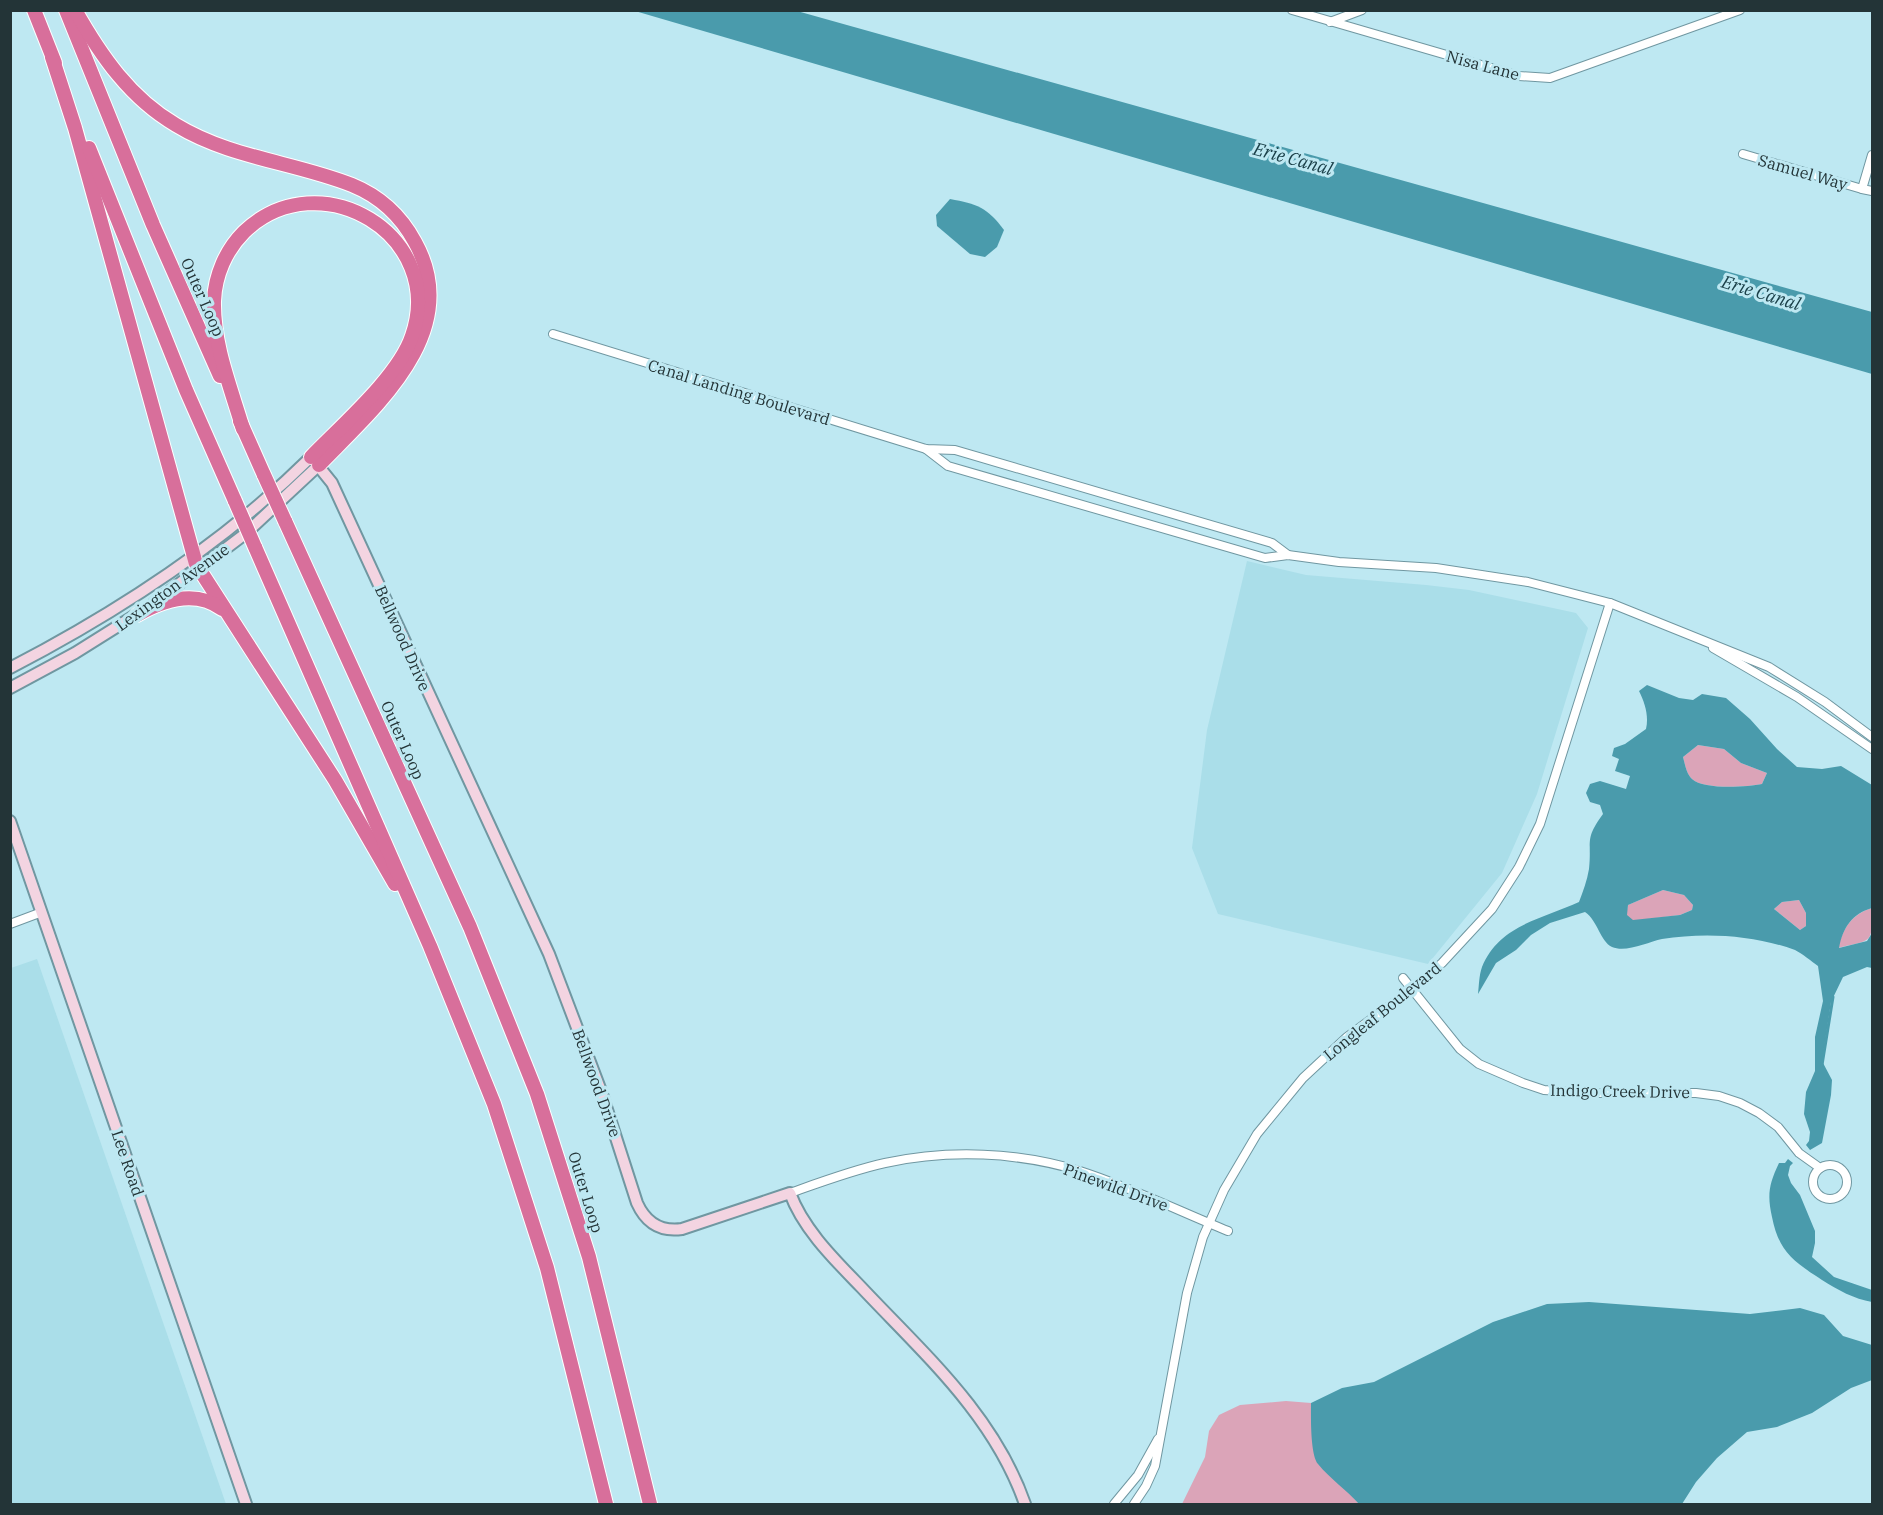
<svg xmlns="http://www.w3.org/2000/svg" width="1883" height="1515" font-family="'IBM Plex Serif',serif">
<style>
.built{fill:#aadee9}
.green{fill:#dba4b8}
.water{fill:#4a9bac;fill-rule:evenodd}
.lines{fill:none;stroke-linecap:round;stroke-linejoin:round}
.stream{stroke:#4a9bac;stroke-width:3}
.street-casing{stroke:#7097a1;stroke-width:10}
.secondary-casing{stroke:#7097a1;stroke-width:14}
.highway-casing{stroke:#fff;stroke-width:16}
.street{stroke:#fff;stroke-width:8}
.secondary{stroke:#f3d4e1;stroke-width:10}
.highway{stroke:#d86f9b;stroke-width:14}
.highway-bridge-casing{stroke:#fff;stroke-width:16;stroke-linecap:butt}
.highway-bridge{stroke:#d86f9b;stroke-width:14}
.labels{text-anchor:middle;stroke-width:6;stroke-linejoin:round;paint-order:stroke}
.street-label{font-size:16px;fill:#233437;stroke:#bee8f2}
.water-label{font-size:18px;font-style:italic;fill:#1b4049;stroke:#bee8f2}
</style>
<rect width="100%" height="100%" fill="#bee8f2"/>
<!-- built -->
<g class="built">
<polygon points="1247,561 1306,575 1426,585 1469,590 1576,613 1588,628 1537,794 1502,873 1428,964 1218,914 1192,848 1207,730"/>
<polygon points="37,959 226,1504 11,1504 11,968"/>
</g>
<!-- green -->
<g class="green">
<path d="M1698,745l26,4 17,14 26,10 -5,11c-15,3 -59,6 -70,-5 -6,-6 -7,-15 -9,-22z"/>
<polygon points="1663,890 1684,895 1693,905 1692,910 1680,915 1632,921 1626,915 1628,905"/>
<polygon points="1799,900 1806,913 1806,926 1800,930 1774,909 1782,902"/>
<path d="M1872,908c0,37 1,31 -34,40 5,-20 14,-34 34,-40z"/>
<polygon points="1286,1401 1311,1403 1317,1408 1348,1491 1359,1504 1182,1504 1205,1457 1209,1431 1219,1415 1240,1405"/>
</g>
<!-- water -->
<g class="water">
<polygon points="635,11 797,11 1872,312 1872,374"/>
<path d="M950,199c27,5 37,8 54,31l-7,17 -12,10 -15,-3 -33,-28 -1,-11z"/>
<path d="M1647,685l32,13 14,2 9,-6 24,4 24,21 27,30 20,18 25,2 19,-3 31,19v123c-20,6 -29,19 -33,40l28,-7 5,-8v35l-5,-1 -24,10 -12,25 -9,59 10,19 -1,15 -9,48 -12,7 -4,-5 3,-4 1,-9 -6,-18 2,-22 9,-21v-34l8,-36 -5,-35c-7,-5 -15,-12 -23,-16 -41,-15 -90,-18 -133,-11 -14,3 -36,14 -50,8 -12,-6 -14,-26 -27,-35l-35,11 -19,12 -15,15 -20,13 -18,31c1,-8 1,-19 4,-27 17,-42 60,-48 97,-65 4,-11 8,-21 10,-33 3,-29 -5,-29 14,-55l-3,-9 -10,-3 -4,-9 4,-9 10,-3 26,8 4,-13 -15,-5 4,-12 -7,-3 2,-8 11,-4 21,-15c3,-13 -1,-26 -7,-38zM1698,745l26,4 17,14 26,10 -5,11c-15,3 -59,6 -70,-5 -6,-6 -7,-15 -9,-22zM1663,890l21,5 9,10 -1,5 -12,5 -47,5 -6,-5 1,-10zM1799,900l7,13v13l-6,4 -26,-21 8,-7z"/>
<path d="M1788,1159l5,4 -3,3 -2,9 3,8 9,12 15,36v12l-3,14 22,20 38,13v12c-18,-3 -34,-12 -50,-22 -29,-19 -43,-28 -50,-63 -5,-22 -3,-33 7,-54h6z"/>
<path d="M1589,1302l161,12 50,-6 24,7 19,21 29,9v35l-21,8 -39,25 -35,14 -30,5 -30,26 -21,24 -14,22h-323c-12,-14 -29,-25 -41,-40 -8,-10 -7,-48 -7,-61l31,-15 32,-6 119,-60 54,-18z"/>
</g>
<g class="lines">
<!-- stream -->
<polyline class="stream" points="1822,1065 1833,997"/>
<defs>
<g id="street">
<polyline points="1292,10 1519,76 1550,78 1740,10"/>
<polyline points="1330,22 1362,10"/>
<polyline points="1743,154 1862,189"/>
<polyline points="1872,155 1862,189 1872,191"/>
<polyline points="553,334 926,449 955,450 1272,543 1288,555"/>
<polyline points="926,449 948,466 1265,558 1288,555 1339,562 1436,568 1528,582 1610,603 1769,667 1825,702 1872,737"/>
<polyline points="1713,648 1797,697 1872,749"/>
<polyline points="10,924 42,912"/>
<polyline points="1403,978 1460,1049 1479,1064 1523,1083 1544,1090 1590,1093 1696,1093 1719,1096 1740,1103 1759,1113 1778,1127 1799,1153 1820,1168"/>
<circle cx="1830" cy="1182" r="17"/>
<path d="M790,1193c31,-11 63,-23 95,-30 64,-14 133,-11 195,8 50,16 99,40 148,60"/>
<polyline points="1114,1504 1138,1475 1158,1439"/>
<polyline points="1134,1504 1146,1486 1155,1466 1187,1293 1203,1237 1224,1190 1257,1134 1303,1078 1347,1037 1412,989 1442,963 1492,909 1519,867 1540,824 1610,603"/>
</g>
<g id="secondary">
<polyline points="155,602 245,534 319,465"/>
<path d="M10,668c110,-57 213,-124 301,-211l21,26 217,471 52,137 36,112c9,20 24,29 45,26l108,-36c13,36 45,67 71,94 63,67 133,128 164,217"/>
<polyline points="10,688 75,653 142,611"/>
<polyline points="10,821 246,1504"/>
</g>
<g id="highway">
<polyline points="34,10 55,63"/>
<polyline points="66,10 153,225 220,376"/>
<path d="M75,10c26,46 55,88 101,115 54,33 118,37 176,60 27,11 49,31 63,57 50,90 -40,165 -96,223"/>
<polyline points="52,57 75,128 196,564 335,780 395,884"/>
<polyline points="89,148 186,390 235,501"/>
<polyline points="240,421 264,475"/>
<path d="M243,429c-12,-41 -30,-84 -29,-128 1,-26 12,-51 30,-69 76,-73 203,4 168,104 -13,40 -71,90 -101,121"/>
<polyline points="285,521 470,927 537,1094 589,1257 650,1504"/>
<polyline points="255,547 430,946 494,1104 547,1268 606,1504"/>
<path d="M137,615c26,-15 58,-26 85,-6"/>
</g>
</defs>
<!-- street casing -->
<use href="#street" class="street-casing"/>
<!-- secondary casing -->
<use href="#secondary" class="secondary-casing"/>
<!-- highway casing -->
<use href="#highway" class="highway-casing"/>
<!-- street -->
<use href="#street" class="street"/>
<!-- secondary -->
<use href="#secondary" class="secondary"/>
<!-- highway -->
<use href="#highway" class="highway"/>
<defs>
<g id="highway-bridge">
<polyline points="264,475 285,521"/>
<polyline points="235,501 255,547"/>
</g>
</defs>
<!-- highway-bridge casing -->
<use href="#highway-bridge" class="highway-bridge-casing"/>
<!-- highway-bridge -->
<use href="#highway-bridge" class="highway-bridge"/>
</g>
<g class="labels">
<!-- street labels -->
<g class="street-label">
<text transform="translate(1483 65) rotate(15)" y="6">Nisa Lane</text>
<text transform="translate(1803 172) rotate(16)" y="6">Samuel Way</text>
<text transform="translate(203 297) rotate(66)" y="6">Outer Loop</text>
<text transform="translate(739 392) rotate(17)" y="6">Canal Landing Boulevard</text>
<text transform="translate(172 587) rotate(-36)" y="6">Lexington Avenue</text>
<text transform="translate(403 638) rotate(66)" y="6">Bellwood Drive</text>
<text transform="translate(403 740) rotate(66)" y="6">Outer Loop</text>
<text transform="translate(1382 1011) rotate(-39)" y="6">Longleaf Boulevard</text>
<text transform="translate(597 1083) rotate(70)" y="6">Bellwood Drive</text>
<text transform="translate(1620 1091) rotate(1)" y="6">Indigo Creek Drive</text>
<text transform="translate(128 1163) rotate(71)" y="6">Lee Road</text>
<text transform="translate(1116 1187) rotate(20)" y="6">Pinewild Drive</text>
<text transform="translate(586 1192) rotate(73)" y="6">Outer Loop</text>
</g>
<!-- water labels -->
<g class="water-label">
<text transform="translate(1293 159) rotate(15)" y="6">Erie Canal</text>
<text transform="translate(1761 293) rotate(17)" y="6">Erie Canal</text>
</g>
</g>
<!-- border -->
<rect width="1883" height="1515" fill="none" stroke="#233437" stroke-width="24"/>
</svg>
